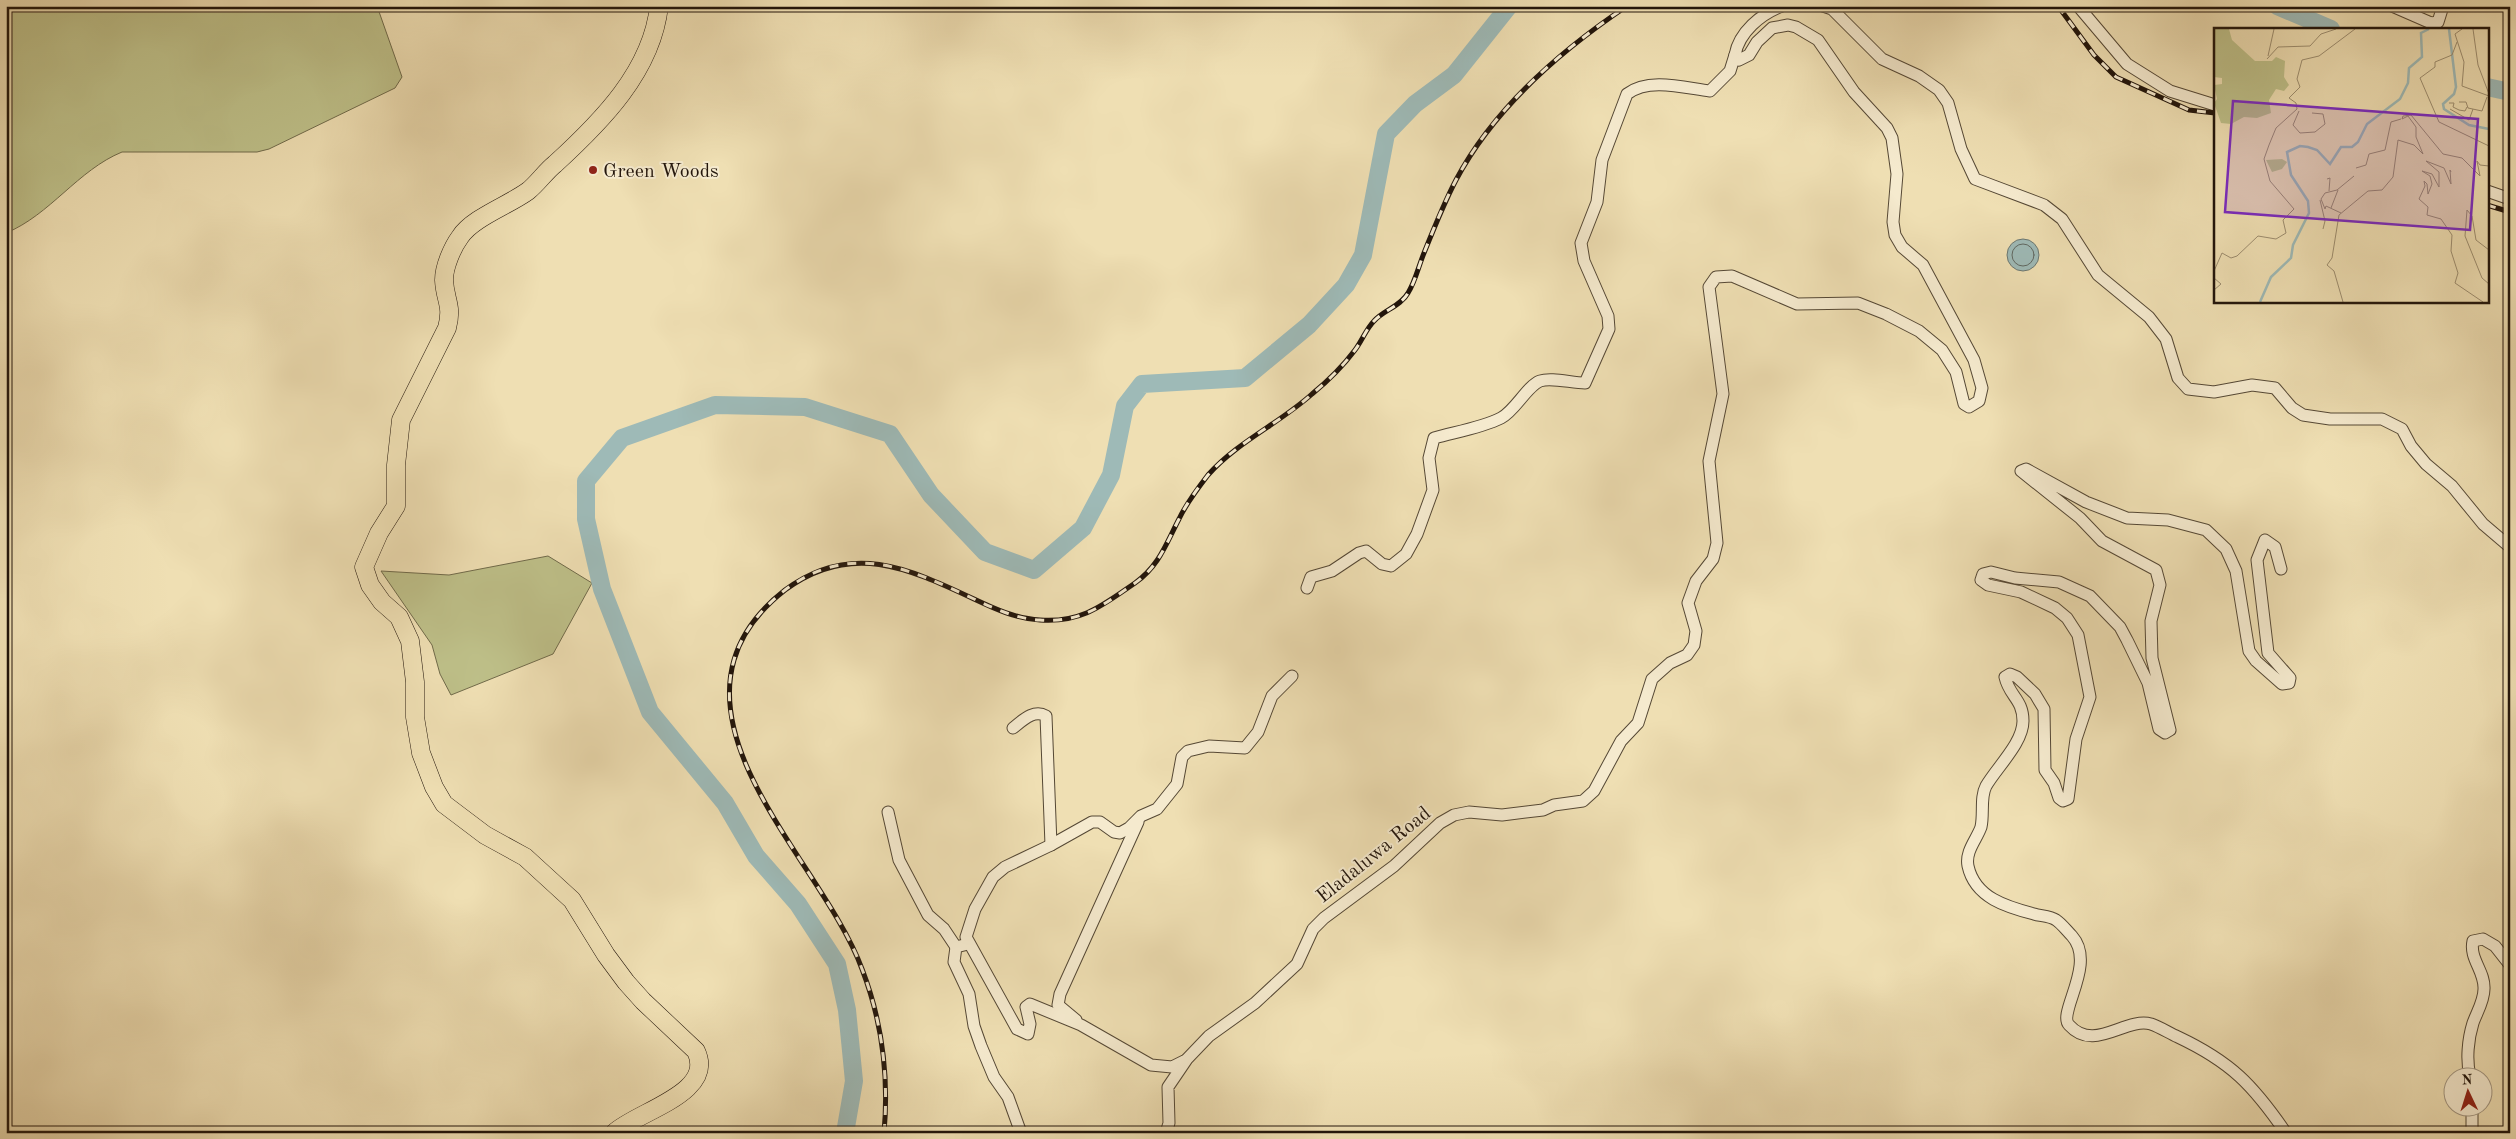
<svg xmlns="http://www.w3.org/2000/svg" width="2516" height="1139" font-family="'Old Standard TT',serif">
<style>
.green{fill:#bec089;stroke:#706a4a}
.water{fill:#9ebab7;stroke:#6c7872}
.lines{fill:none;stroke-linecap:round;stroke-linejoin:round}
.shore{stroke:#606861;stroke-width:1}
.river{stroke:#9ebab7;stroke-width:18}
.minor-casing{stroke:#554835;stroke-width:13}
.highway-casing{stroke:#22150b;stroke-width:19}
.minor{stroke:#f5eace;stroke-width:11}
.highway{stroke:#efdfb3;stroke-width:18}
.rail-casing{stroke:#22150b;stroke-width:5}
.rail{stroke:#f5eace;stroke-width:3;stroke-dasharray:9;stroke-linecap:butt}
.poi-dot{fill:#8f2418;stroke:#f5eace;stroke-width:2}
.labels{text-anchor:middle;stroke-width:4;stroke-linejoin:round;paint-order:stroke}
.poi-label{font-size:20px;fill:#22150b;stroke:#f5eace;text-anchor:start}
.street-label{font-size:20px;fill:#22150b;stroke:#f5eace}
.inset-river{fill:none;stroke:#9ebab7;stroke-width:2.5}
.inset-road{fill:none;stroke:#9d8e70;stroke-width:1}
.view{fill:#7b2cbf;fill-opacity:0.15;stroke:#7b2cbf;stroke-width:2.5}
.inset-edge{fill:none;stroke:#22150b;stroke-width:2.5}
</style>
<rect width="100%" height="100%" fill="#efdfb3"/>
<filter id="stains"><feTurbulence type="fractalNoise" baseFrequency=".004" numOctaves="4"/><feColorMatrix values="0 0 0 0 .2 0 0 0 0 .09 0 0 0 0 .02 0 0 0 .5 -.17"/></filter>
<radialGradient id="worn" r=".72"><stop offset=".6" stop-color="#630" stop-opacity="0"/><stop offset="1" stop-color="#630" stop-opacity=".3"/></radialGradient>
<!-- green -->
<g class="green">
<path d="M6,6h371l25,71 -7,11 -126,61 -12,3h-135c-44,18 -72,63 -116,81z"/>
<polygon points="548,556 592,583 553,654 451,695 440,674 432,645 381,571 449,575"/>
</g>
<!-- water -->
<circle class="water" cx="2023" cy="255" r="16"/>
<g class="lines">
<!-- shore -->
<circle class="shore" cx="2023" cy="255" r="11"/>
<!-- river -->
<g class="river">
<polyline points="2277,6 2331,29"/>
<polyline points="2487,87 2510,92"/>
<polyline points="845,1133 854,1081 847,1010 837,964 798,904 756,856 725,803 650,712 602,589 586,519 586,481 622,438 715,405 805,407 890,434 931,495 985,552 1034,570 1083,528 1111,475 1125,406 1142,384 1245,378 1309,325 1346,285 1363,255 1386,134 1415,104 1454,75 1509,6"/>
</g>
<defs>
<g id="minor">
<polyline points="1823,6 1832,9 1882,59 1919,76 1939,90 1948,103 1961,149 1975,179 2044,205 2062,219 2098,275 2149,317 2166,339 2178,378 2188,389 2214,392 2252,385 2275,388 2292,408 2303,415 2330,419 2382,419 2402,429 2411,446 2426,464 2452,486 2483,524 2510,547"/>
<polyline points="2078,6 2127,64 2170,91 2215,105"/>
<polyline points="2392,6 2431,23 2438,22 2443,6"/>
<polyline points="2487,191 2510,199"/>
<path d="M2281,569l-6,-22 -10,-7 -8,20 11,93 22,25 -1,5 -7,1 -26,-23 -7,-10 -13,-80 -10,-22 -20,-19 -38,-10 -41,-2 -41,-16 -60,-33 -5,2 59,47 22,23 54,29 4,15 -9,36 1,37 18,72 -5,3 -6,-4 -11,-46 -21,-43 -7,-13 -30,-31 -31,-14 -44,-4 -24,-6 -8,2 -2,6 7,5 33,7 34,16 12,10 11,17 12,62 -14,42 -8,60 -5,2 -4,-3 -5,-15 -9,-13 -1,-61 -9,-15 -18,-17 -7,-3 -5,3c4,19 18,22 18,44 0,22 -26,46 -37,65 -6,11 -2,28 -5,41 -4,12 -16,24 -13,39 7,32 39,41 66,48 6,2 16,2 22,6 5,3 11,11 16,16 25,28 -15,77 -3,89 25,28 56,-8 82,-1 9,3 18,9 27,13 53,25 75,48 108,96"/>
<path d="M1307,588l4,-11 21,-6 27,-18 7,-2 16,13 9,2 15,-12 11,-20 16,-44 -4,-32 5,-20c21,-6 47,-10 67,-20 14,-7 26,-32 39,-37 11,-4 32,2 45,2l24,-54 -1,-13 -24,-55 -3,-18 16,-41 5,-42 25,-66c22,-17 58,-6 83,-3l20,-20 5,-16"/>
<path d="M1013,728c10,-8 21,-19 33,-12l5,129"/>
<polyline points="888,812 899,860 928,915 944,929 956,947"/>
<polyline points="968,944 956,947 954,962 969,994 974,1026 981,1046 994,1077 1008,1097 1021,1133"/>
<polyline points="1076,1020 1058,1005 1060,994 1138,822"/>
<polyline points="1184,1061 1172,1067 1151,1065 1081,1025 1030,1004 1026,1007 1030,1024 1028,1034 1017,1029 966,937 975,909 993,877 1005,867 1051,845 1092,822 1100,822 1114,832 1120,833 1129,828 1141,816 1157,809 1177,784 1182,757 1188,751 1209,746 1245,748 1258,732 1272,696 1292,676"/>
<path d="M2470,1076c-4,-16 -2,-37 3,-53 4,-11 11,-22 11,-34 1,-18 -15,-30 -11,-48l10,-2 12,7 15,19"/>
<polyline points="2472,1106 2472,1133"/>
<path d="M1166,1133l3,-10 -1,-36 19,-28 22,-23 46,-33 42,-39 16,-35 11,-11 70,-52 46,-43 14,-8 15,-3 33,3 41,-5 11,-5 29,-4 11,-10 27,-50 17,-18 14,-44 18,-16 17,-8 7,-10 2,-14 -8,-28 8,-22 17,-22 4,-16 -8,-82 14,-67 -14,-107 7,-10 16,-1 65,28 61,-1 28,11 33,17 23,19 14,22 8,32 5,3 10,-6 3,-13 -8,-28 -51,-95 -21,-18 -7,-12 -2,-13 4,-48 -5,-36 -5,-10 -33,-36 -36,-52 -22,-13 -8,-2 -16,3 -15,14 -8,13 -10,5 -4,-5c4,-23 26,-41 47,-49"/>
</g>
<path id="highway" d="M614,1133c23,-22 102,-39 82,-82l-53,-50 -17,-19 -20,-27 -34,-55 -47,-43 -40,-22 -41,-31 -10,-17 -13,-34 -6,-36v-35l-5,-41 -11,-24 -17,-15 -12,-17 -6,-18 15,-34 17,-27v-41l5,-45 46,-92c6,-23 -2,-27 -3,-48 0,-13 8,-32 16,-43 12,-19 49,-32 68,-46 10,-8 17,-19 27,-27 46,-42 97,-93 104,-158"/>
</defs>
<!-- minor casing -->
<use href="#minor" class="minor-casing"/>
<!-- highway casing -->
<use href="#highway" class="highway-casing"/>
<!-- minor -->
<use href="#minor" class="minor"/>
<!-- highway -->
<use href="#highway" class="highway"/>
<defs>
<g id="rail">
<polyline points="2058,6 2094,55 2116,77 2189,110 2215,113"/>
<polyline points="2487,205 2510,212"/>
<path d="M884,1133c5,-56 -2,-112 -22,-164 -34,-93 -158,-206 -128,-309 8,-28 28,-52 51,-70 66,-49 123,-22 189,9 21,10 43,20 66,21 42,3 63,-15 95,-37 24,-17 31,-39 44,-64 7,-15 19,-31 29,-44 29,-33 72,-52 104,-81 16,-13 31,-28 43,-44 7,-9 11,-21 19,-29 10,-11 27,-15 34,-28 7,-11 11,-28 16,-40 10,-25 20,-50 32,-73 38,-72 104,-129 171,-174"/>
</g>
</defs>
<!-- rail casing -->
<use href="#rail" class="rail-casing"/>
<!-- rail -->
<use href="#rail" class="rail"/>
</g>
<!-- markers -->
<circle class="poi-dot" cx="593" cy="170" r="5"/>
<g class="labels">
<!-- poi labels -->
<g class="poi-label">
<text x="603" y="177">Green Woods</text>
</g>
<!-- street labels -->
<g class="street-label">
<text transform="translate(1373 854) rotate(-39)" y="7">Eladaluwa Road</text>
</g>
</g>
<!-- overview -->
<g transform="translate(2214 28)">
<rect width="275" height="275" fill="#efdfb3"/>
<path d="M0,1h15l3,11 23,21h17l4,-4 9,4 -1,16 5,8 -5,6 -8,-2 -7,11 2,13 -14,5 -13,-1 -13,7 -10,-1 -7,-20 3,-4 -3,-14 8,-1v-6l-8,-1zM68,131l5,3 -5,7 -10,3 -6,-12z" fill="#bec089"/>
<path class="inset-river" d="M235,1l7,58 -2,7 -11,10 1,5 25,16 20,4M46,274l11,-25 20,-19 2,-13 16,-32 -1,-12 -17,-26 -4,-23 13,-6 8,1 9,3 13,14 11,-17h11l6,-5 9,-18 33,-25 8,-16 1,-15 13,-11 -1,-24 8,-4"/>
<path class="inset-road" d="M248,1l-7,5 9,28 -2,24 27,10M259,1l5,36 11,29M243,14l-5,13 -17,7v5l-15,11 19,44 50,24M54,28l6,-27M53,31l11,-12 32,-1 11,-12 15,-5M245,74h7l2,6 14,3 5,-14M235,75h5l-1,4 6,3 6,1 2,-4M236,81l19,11 4,-11M85,83l-6,14 7,8 15,-1 10,-8 -2,-10 -11,-1M142,140l10,-3 3,-11 16,-4 6,-28 10,-3M237,144l-1,-2 1,14 -7,-16 -18,-7 13,11v15l-7,-13 -10,-3 8,5 2,8 -4,10 -1,-10 -3,-3 1,5 -6,13 9,8 -1,8 14,4 11,16 -1,16 7,22 -3,10 28,19M113,151l3,-1 -1,13M106,172l5,21 -2,8M117,180l7,-18M253,182l-2,26 17,42 7,6M253,182l5,6 4,24 13,10M127,185l-15,-7 -1,3 -4,-10 4,-6 12,-3 17,-14M17,230l6,-2 21,-20 18,3 10,-6 -3,-13 11,-11 -24,-28 -6,-22 5,-14 7,-17 21,-19 -1,-6 -7,-5 11,-11 -3,-8 5,-19 17,-4 36,-27M0,243l8,-18 9,5M0,250l7,6 -7,6M129,274l-9,-31 -7,-6 5,-7 7,-43 29,-24 14,-1 11,-13 5,-37 16,5 9,9 -7,-17v-10l-8,-11 -6,3 1,-3 8,-1 32,39 19,4 18,18 -3,-15 3,4 9,1"/>
<path class="view" d="M19,73l245,18 -8,111 -245,-18z"/>
<rect width="275" height="275" class="inset-edge"/>
</g>
<!-- margin -->
<rect width="2516" height="1139" fill="none" stroke="#efdfb3" stroke-width="25"/>
<rect x="8" y="8" width="2501" height="1124" fill="none" stroke="#22150b" stroke-width="2.5"/>
<rect x="12" y="12" width="2491" height="1114" fill="none" stroke="#22150b"/>
<!-- north arrow -->
<g transform="translate(2468 1092) rotate(356)"><circle r="24" fill="#f5eace" stroke="#a19580"/>
<path d="M0-4L9 19L0 12L-9 19Z" fill="#8f2418"/>
<text y="-8" font-size="14" font-weight="bold" text-anchor="middle" fill="#22150b">N</text>
</g>
<rect width="100%" height="100%" filter="url(#stains)"/>
<rect width="100%" height="100%" fill="url(#worn)"/>
</svg>
